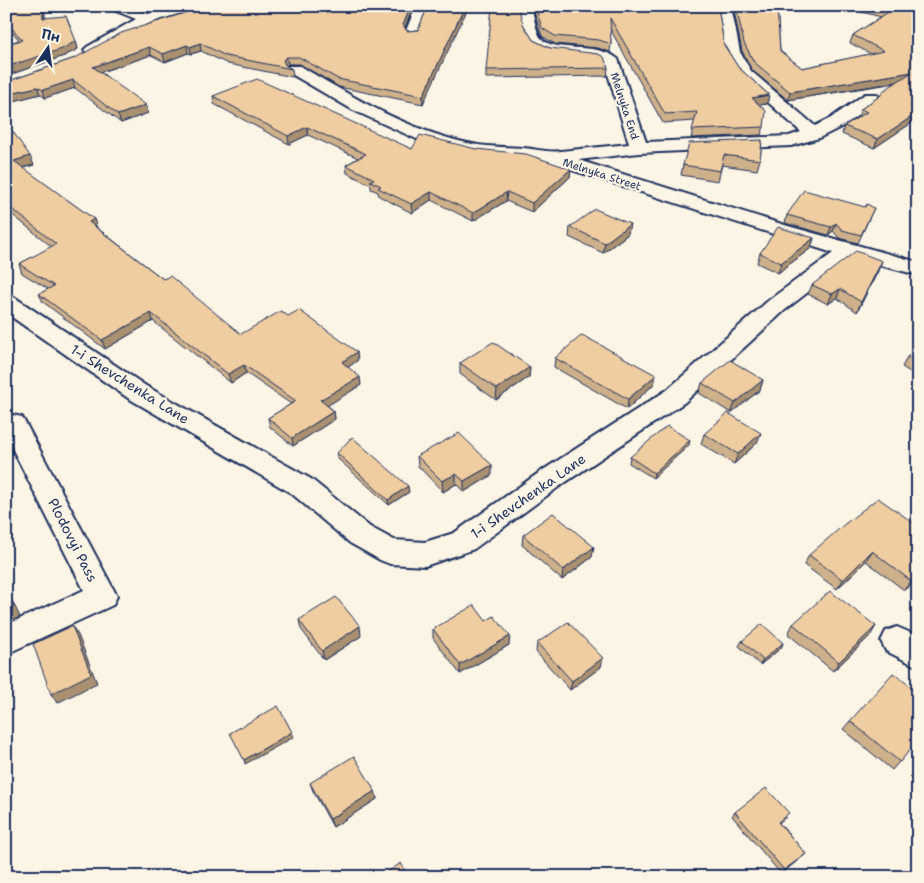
<svg xmlns="http://www.w3.org/2000/svg" width="924" height="883" font-family="'Shantell Sans',sans-serif">
<style>
.lines{fill:none;stroke-linecap:round;stroke-linejoin:round}
.minor-casing{stroke:#1b2f5e;stroke-width:4}
.minor{fill:#fcf5e5;fill-rule:evenodd}
.wall{fill:#ceb08a;stroke:#1b2f5e}
.shaded-wall{fill:#a89071;stroke:#1b2f5e}
.building{fill:#f0cda1;stroke:#1b2f5e}
.labels{text-anchor:middle;stroke-width:4.5;stroke-linejoin:round;paint-order:stroke}
.far-street-label{font-size:11px;fill:#1b2f5e;stroke:#fcf5e5}
.street-label{font-size:14px;fill:#1b2f5e;stroke:#fcf5e5}
</style>
<rect width="100%" height="100%" fill="#fcf5e5"/>
<filter id="ink" filterUnits="userSpaceOnUse"><feTurbulence type="fractalNoise" baseFrequency=".02" numOctaves="2"/><feDisplacementMap in="SourceGraphic" scale="10" xChannelSelector="R" yChannelSelector="G"/><feConvolveMatrix kernelMatrix="1 2 1 2 8 2 1 2 1" color-interpolation-filters="sRGB"/></filter>
<g filter="url(#ink)">
<g class="lines">
<defs>
<g id="minor">
<polygon points="109,6 129,6 148,14 173,6 196,6 194,9 152,22 97,53 87,53 84,50 87,47 136,19 111,9"/>
<polygon points="416,6 430,6 419,33 417,36 407,36 405,33"/>
<path d="M517,6h14c3,10 4,22 9,31 13,18 54,3 78,22l28,83 143,-6 12,-4 -64,-58 -13,-22 -7,-46h14l9,46 11,19 64,55 16,-8 34,-24h12l2,4 -2,4 -34,24 -24,12 -28,8 -152,7 -61,7 210,66 130,36v13l-66,-17 -67,52 -100,92 -125,84 -86,63 -49,17 -35,-2 -10,-4 -30,-17 -59,-50 -163,-95 -122,-85v-18l8,2 132,89 165,93 59,48 24,13 31,2 29,-9 86,-61 127,-82 102,-90 64,-47 -283,-90 -74,-8 -55,-14 -68,-31 -65,-38 -2,-3 2,-3h12c55,32 113,68 178,79 15,2 30,2 46,3 12,1 25,5 37,3l68,-7 -24,-80c-9,-7 -18,-7 -29,-8 -45,0 -48,-9 -59,-50z"/>
<polygon points="13,415 22,417 26,424 117,596 113,605 6,654 6,625 84,590 6,436 6,417"/>
<polygon points="897,627 918,636 918,667 886,651 881,641 886,631"/>
</g>
</defs>
<!-- minor casing -->
<use href="#minor" class="minor-casing"/>
<!-- minor -->
<use href="#minor" class="minor"/>
</g>
<!-- wall -->
<g class="wall">
<polygon points="7,6 44,6 45,17 76,41 78,49 64,56 6,76 6,44 19,40 9,28 6,21"/>
<polygon points="187,6 414,6 405,28 407,31 418,30 428,6 423,104 339,87 300,64 288,64 286,66 292,69 293,77 228,64 201,51 191,54 188,53 165,62 151,55 101,72 148,113 121,123 75,88 45,98 40,94 6,103 6,82 75,58 188,12 187,7"/>
<polygon points="532,6 718,6 724,45 738,67 769,95 767,104 759,105 764,127 761,135 691,138 695,121 663,123 610,29 611,44 610,52 598,48 555,44 542,36"/>
<polygon points="733,6 777,6 780,51 802,68 871,54 850,43 853,35 881,17 839,6 878,6 878,7 885,9 918,6 918,124 913,122 874,148 842,134 844,126 858,117 861,109 881,95 896,83 788,100 752,70 742,51"/>
<polygon points="523,24 533,40 550,48 608,68 607,76 486,78 486,70"/>
<polygon points="213,96 412,149 476,149 571,169 570,177 532,212 506,201 473,221 431,200 412,213 379,196 378,192 371,189 371,185 347,173 346,165 358,158 308,135 289,144 214,104"/>
<polygon points="6,122 34,165 23,168 94,219 96,227 163,279 241,334 358,360 348,367 361,385 327,405 334,411 335,419 293,446 270,427 268,418 291,404 246,373 231,383 153,321 105,349 43,302 39,294 48,289 22,273 19,264 52,247 9,212 6,213"/>
<polygon points="762,140 760,160 757,170 722,165 718,181 681,175 683,165"/>
<polygon points="865,207 874,208 858,243 839,238 833,231 828,235 785,223 787,215"/>
<polygon points="570,227 628,234 603,253 569,237"/>
<polygon points="814,238 811,248 778,273 757,263 760,253"/>
<polygon points="878,271 857,312 837,298 828,304 808,294 812,285"/>
<polygon points="918,350 918,377 902,367 907,357"/>
<polygon points="555,358 656,375 654,384 627,409 554,367"/>
<polygon points="460,363 530,367 529,377 496,400 460,374"/>
<polygon points="763,380 760,390 731,413 699,393 702,383"/>
<polygon points="704,434 757,443 734,464 701,444"/>
<polygon points="689,445 653,478 629,463 630,457"/>
<polygon points="337,453 409,492 389,505 338,459"/>
<polygon points="417,456 492,475 464,492 456,484 443,492 418,466"/>
<polygon points="918,526 918,579 904,590 866,561 837,589 804,565 809,555"/>
<polygon points="523,535 592,557 562,580 522,545"/>
<polygon points="299,620 361,636 324,660 301,629"/>
<polygon points="486,621 509,645 460,674 433,638 433,629"/>
<polygon points="793,624 876,626 870,636 833,671 788,634"/>
<polygon points="742,641 783,643 781,648 760,665 739,646"/>
<polygon points="537,643 601,667 570,690 536,652"/>
<polygon points="850,721 918,740 892,770 843,729"/>
<polygon points="310,783 375,791 377,799 333,827 313,791"/>
<polygon points="735,812 786,817 779,823 806,854 802,857 781,874 732,816"/>
</g>
<!-- shaded-wall -->
<g class="shaded-wall">
<polygon points="42,6 44,6 46,25 43,18"/>
<polygon points="411,6 414,6 403,32 403,25"/>
<polygon points="465,6 469,6 423,104 423,96"/>
<polygon points="76,41 78,49 64,56 6,76 6,67"/>
<polygon points="200,43 201,51 191,54 190,47"/>
<polygon points="187,45 188,53 165,62 163,54"/>
<polygon points="149,47 151,55 95,74 93,67"/>
<polygon points="287,57 288,64 284,68 283,60"/>
<polygon points="912,72 909,80 788,100 790,92"/>
<polygon points="73,80 75,88 45,98 43,90"/>
<polygon points="37,87 40,94 6,103 6,94"/>
<polygon points="769,95 767,104 750,106 752,98"/>
<polygon points="146,105 148,113 121,123 118,115"/>
<polygon points="916,114 913,122 874,148 878,139"/>
<polygon points="307,127 308,135 289,144 288,136"/>
<polygon points="30,156 34,165 17,169 14,161"/>
<polygon points="571,169 570,177 532,212 532,203"/>
<polygon points="431,192 431,200 412,213 411,204"/>
<polygon points="507,192 506,201 473,221 473,213"/>
<polygon points="6,205 9,212 6,213"/>
<polygon points="94,219 97,228 89,222"/>
<polygon points="836,223 833,231 828,235 831,227"/>
<polygon points="630,224 628,234 603,253 605,243"/>
<polygon points="814,238 811,248 778,273 781,263"/>
<polygon points="882,261 878,271 857,312 861,302"/>
<polygon points="840,289 837,298 828,304 832,294"/>
<polygon points="151,313 153,321 105,349 102,340"/>
<polygon points="357,352 358,360 343,371 342,362"/>
<polygon points="244,365 246,373 231,383 228,374"/>
<polygon points="530,367 529,377 496,400 497,389"/>
<polygon points="656,375 654,384 627,409 628,399"/>
<polygon points="360,377 361,385 322,409 320,400"/>
<polygon points="763,380 760,390 731,413 735,403"/>
<polygon points="334,411 335,419 293,446 292,438"/>
<polygon points="761,433 757,443 734,464 738,454"/>
<polygon points="690,440 689,445 653,478 654,473"/>
<polygon points="492,465 492,475 464,492 464,481"/>
<polygon points="456,474 456,484 443,492 442,481"/>
<polygon points="408,486 409,492 389,505 388,500"/>
<polygon points="594,547 592,557 562,580 563,570"/>
<polygon points="872,551 866,561 837,589 843,580"/>
<polygon points="918,575 918,579 904,590 911,581"/>
<polygon points="6,588 20,617 6,624"/>
<polygon points="72,626 78,635 97,683 57,703 51,694"/>
<polygon points="360,626 361,636 324,660 322,651"/>
<polygon points="876,626 870,636 833,671 839,662"/>
<polygon points="510,636 509,645 460,674 460,665"/>
<polygon points="783,643 781,648 760,665 763,660"/>
<polygon points="603,658 601,667 570,690 572,681"/>
<polygon points="292,732 294,737 245,764 244,760"/>
<polygon points="375,791 377,799 333,827 330,819"/>
<polygon points="806,854 802,857 781,874 784,870"/>
</g>
<!-- building -->
<g class="building">
<polygon points="7,6 42,6 43,18 66,16 76,41 62,49 6,67 6,55 11,53 6,49 6,44 22,40 6,21"/>
<polygon points="187,6 411,6 403,25 407,31 418,30 428,6 465,6 423,96 338,79 299,57 287,57 283,60 285,65 292,69 226,56 200,43 190,47 187,45 163,54 149,47 93,67 146,105 118,115 73,80 43,90 37,87 6,94 6,82 75,58 121,33 194,10 187,7"/>
<polygon points="492,6 518,6 523,24 533,40 550,48 598,54 604,57 608,68 486,70"/>
<polygon points="535,6 718,6 724,45 738,67 769,95 752,98 766,111 764,127 692,130 697,112 665,114 610,18 611,44 599,40 555,36 542,28"/>
<polygon points="736,6 777,6 780,51 802,68 884,51 853,35 890,11 871,6 878,6 878,7 886,9 886,6 918,6 918,114 916,114 878,139 844,126 867,112 861,109 881,95 883,91 912,72 790,92 754,62 744,43"/>
<polygon points="257,79 412,149 420,135 476,149 526,154 571,169 532,203 507,192 473,213 431,192 411,204 378,188 381,186 370,181 374,179 346,165 366,154 307,127 288,136 213,96"/>
<polygon points="6,122 30,156 14,161 94,219 89,222 163,279 170,276 241,334 281,311 288,316 299,310 357,352 342,362 360,377 320,400 334,411 292,438 268,418 296,401 244,365 228,374 151,313 102,340 39,294 54,286 19,264 56,244 6,204"/>
<polygon points="762,140 760,160 724,155 720,171 683,165 689,143"/>
<polygon points="804,190 865,207 867,204 874,208 861,235 842,230 836,223 831,227 787,215"/>
<polygon points="595,209 630,224 605,243 570,227"/>
<polygon points="778,227 814,238 781,263 760,253"/>
<polygon points="856,251 882,261 861,302 840,289 832,294 812,285"/>
<polygon points="582,335 656,375 628,399 555,358"/>
<polygon points="493,342 530,367 497,389 460,363"/>
<polygon points="918,350 918,363 907,357"/>
<polygon points="730,360 763,380 735,403 702,383"/>
<polygon points="728,413 761,433 738,454 704,434"/>
<polygon points="667,426 690,440 654,473 630,457"/>
<polygon points="459,433 492,465 464,481 456,474 442,481 417,456"/>
<polygon points="352,437 408,486 388,500 337,453"/>
<polygon points="878,498 918,526 918,575 911,581 872,551 843,580 809,555 846,523"/>
<polygon points="553,513 594,547 563,570 523,535"/>
<polygon points="6,591 14,607 6,611"/>
<polygon points="830,591 876,626 839,662 793,624"/>
<polygon points="336,597 360,626 322,651 299,620"/>
<polygon points="474,605 486,621 494,616 510,636 460,665 433,629"/>
<polygon points="568,622 603,658 572,681 537,643"/>
<polygon points="762,624 783,643 763,660 742,641"/>
<polygon points="72,626 91,674 51,694 33,644"/>
<polygon points="893,673 918,692 918,740 900,762 850,721"/>
<polygon points="278,706 292,732 244,760 230,733"/>
<polygon points="354,756 375,791 330,819 310,783"/>
<polygon points="766,788 789,813 778,822 806,854 784,870 735,812"/>
<polygon points="401,863 408,877 380,877"/>
<polygon points="184,869 188,877 172,877"/>
</g>
</g>
<g class="labels">
<!-- far-street labels -->
<g class="far-street-label">
<text transform="translate(625 106) rotate(72)" y="4">Melnyka End</text>
<text transform="translate(602 174) rotate(18)" y="4">Melnyka Street</text>
</g>
<!-- street labels -->
<g class="street-label">
<text transform="translate(130 384) rotate(32)" y="5">1-i Shevchenka Lane</text>
<text transform="translate(528 496) rotate(-35)" y="5">1-i Shevchenka Lane</text>
<text transform="translate(73 540) rotate(63)" y="5">Plodovyi Pass</text>
</g>
</g>
<!-- margin -->
<rect width="924" height="883" fill="none" stroke="#fcf5e5" stroke-width="25"/>
<rect x="12" y="12" width="899" height="858" fill="none" stroke="#1b2f5e" stroke-width="2" filter="url(#ink)"/>
<!-- north arrow -->
<g transform="translate(48 48) rotate(13)" stroke="#fcf5e5" stroke-width="4" paint-order="stroke">
<path d="M0-4L9 19L0 12L-9 19Z" fill="#1b2f5e"/>
<text y="-8" font-size="14" font-weight="bold" text-anchor="middle" fill="#1b2f5e">Пн</text>
</g>
</svg>
